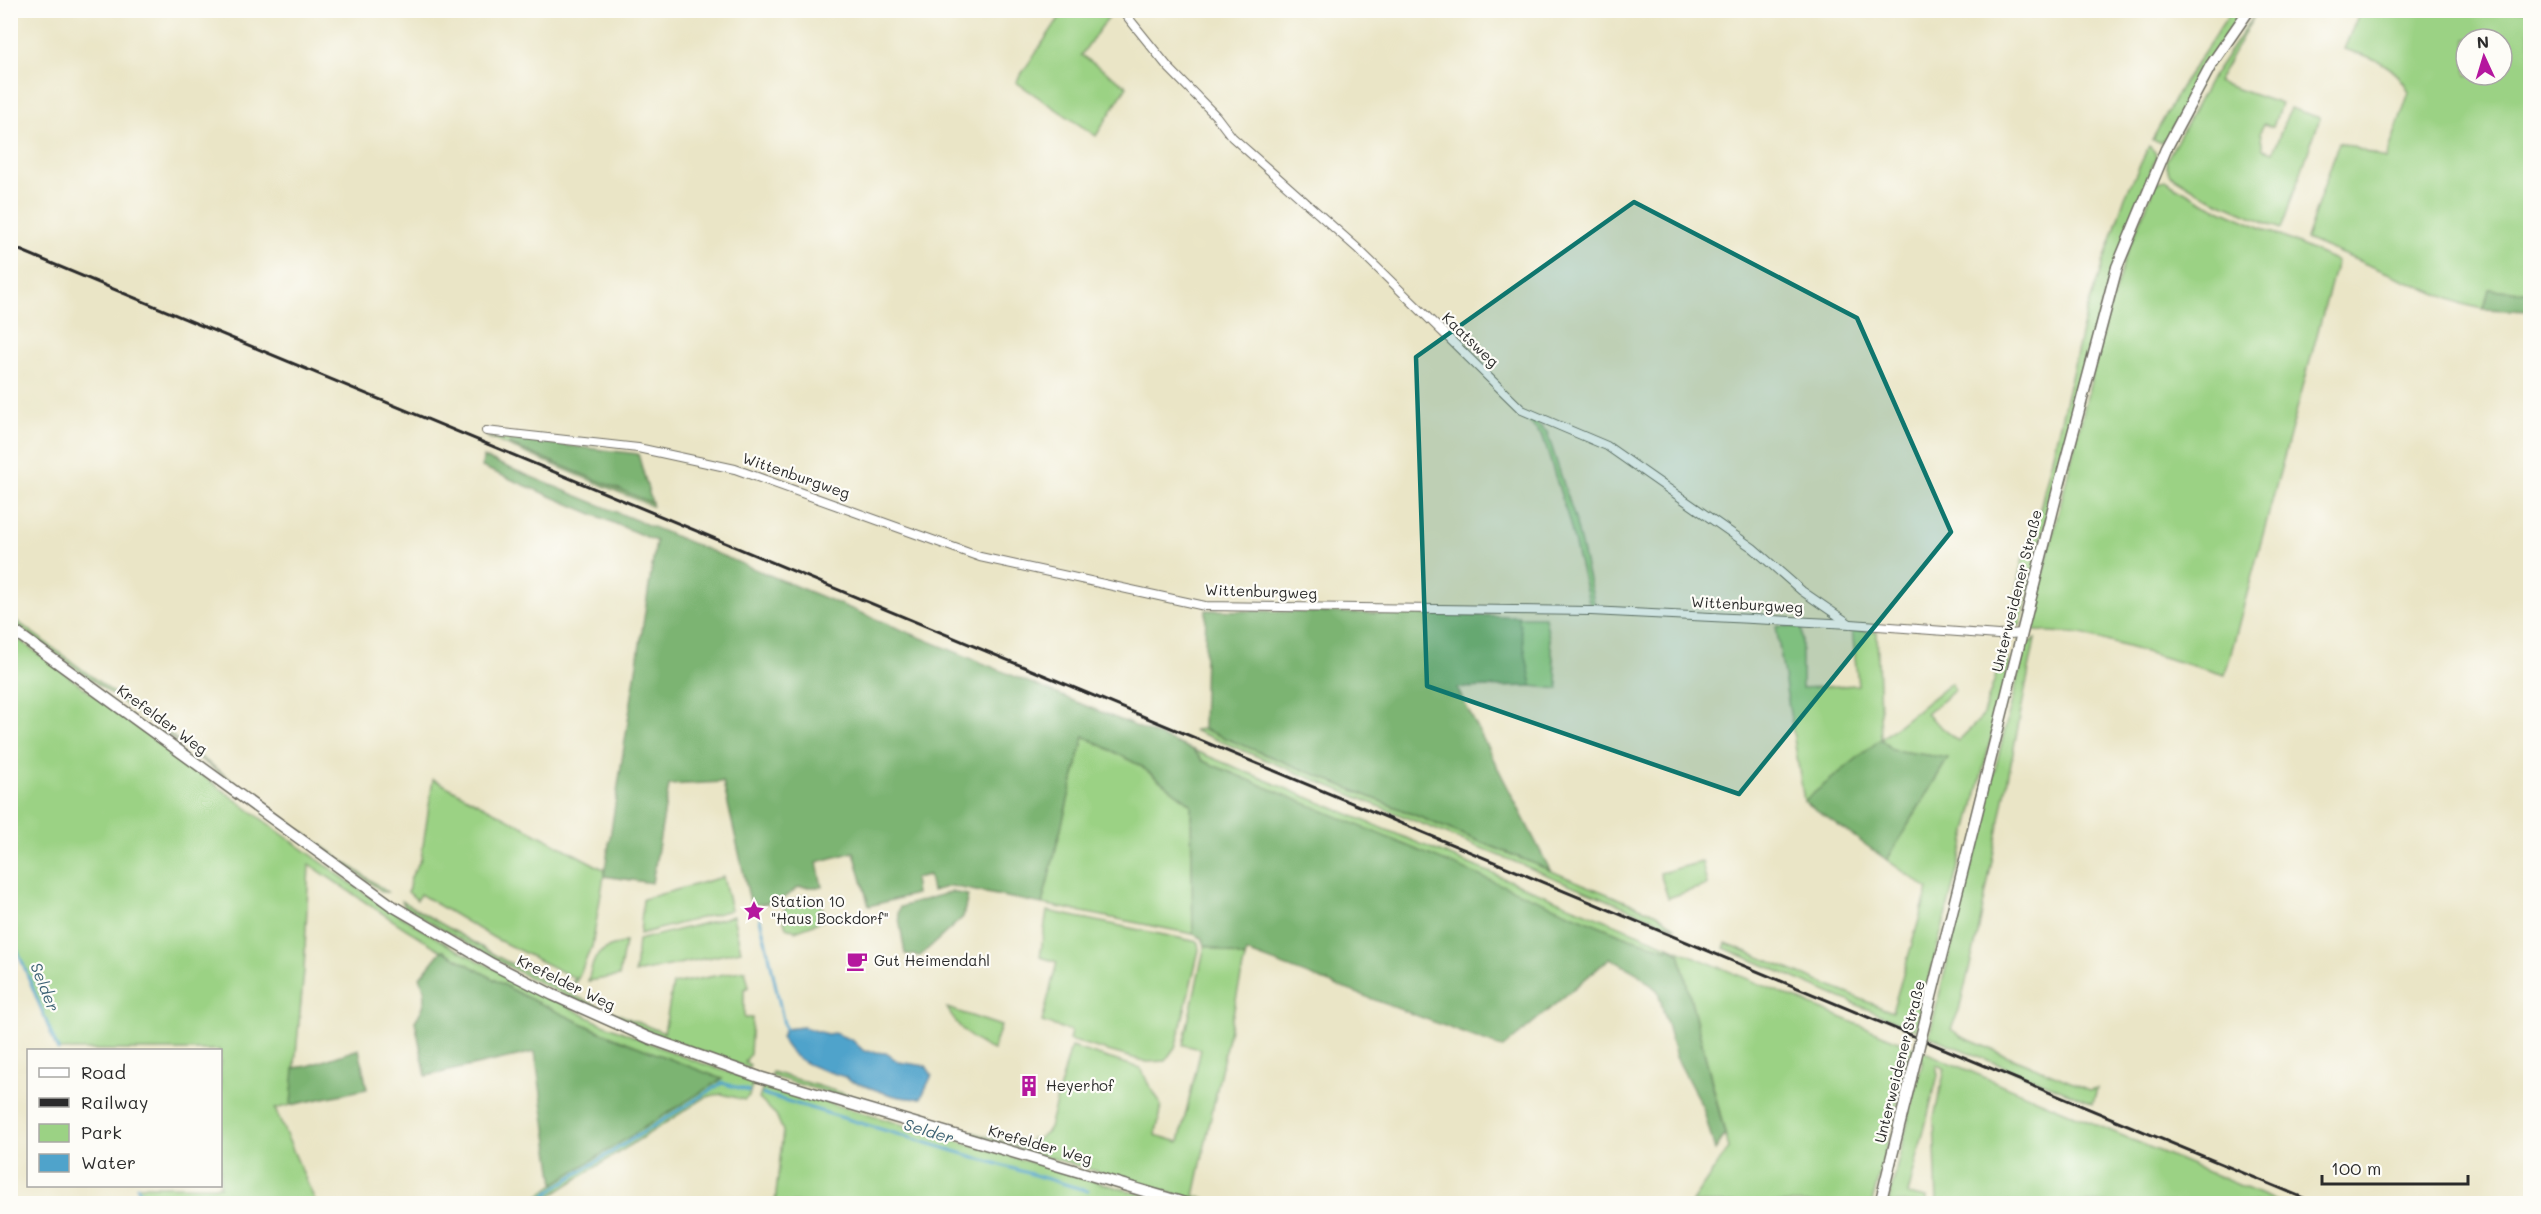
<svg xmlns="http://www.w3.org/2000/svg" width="2541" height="1214" font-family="Mali,sans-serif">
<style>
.green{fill:#9bd284;stroke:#637e58;stroke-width:1.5;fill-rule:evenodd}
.forest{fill:#7cb472;stroke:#54704e;stroke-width:1.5}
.water{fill:#4fa3cb;stroke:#3d677b;stroke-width:1.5}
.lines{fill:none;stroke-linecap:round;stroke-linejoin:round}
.stream{stroke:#4fa3cb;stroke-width:3}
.minor-casing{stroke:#6e6c61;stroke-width:10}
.tertiary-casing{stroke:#6e6c61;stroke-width:13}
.minor{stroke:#fff;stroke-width:8}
.tertiary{stroke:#fff;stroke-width:10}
.rail{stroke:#2b2b2b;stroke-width:3}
.tertiary-bridge-casing{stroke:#6e6c61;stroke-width:13;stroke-linecap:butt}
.tertiary-bridge{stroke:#fff;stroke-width:10}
.marked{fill:#0f766e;fill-opacity:0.2;stroke:#0f766e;stroke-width:4.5;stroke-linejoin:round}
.labels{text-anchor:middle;stroke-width:4.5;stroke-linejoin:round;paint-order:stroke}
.street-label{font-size:15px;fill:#2b2b2b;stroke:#fdfcf7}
.poi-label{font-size:15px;fill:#2b2b2b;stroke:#fdfcf7;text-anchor:start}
.water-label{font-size:16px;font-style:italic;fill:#3b6173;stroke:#fdfcf7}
</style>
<rect width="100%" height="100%" fill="#fdfcf7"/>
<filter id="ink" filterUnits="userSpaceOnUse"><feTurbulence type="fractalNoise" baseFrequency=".0167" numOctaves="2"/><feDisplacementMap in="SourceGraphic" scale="12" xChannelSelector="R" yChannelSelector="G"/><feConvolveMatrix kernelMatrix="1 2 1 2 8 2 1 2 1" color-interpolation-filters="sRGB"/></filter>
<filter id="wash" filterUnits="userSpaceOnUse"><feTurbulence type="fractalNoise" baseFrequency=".008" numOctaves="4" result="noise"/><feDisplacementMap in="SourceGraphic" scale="24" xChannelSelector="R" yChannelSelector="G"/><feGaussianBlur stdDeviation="1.35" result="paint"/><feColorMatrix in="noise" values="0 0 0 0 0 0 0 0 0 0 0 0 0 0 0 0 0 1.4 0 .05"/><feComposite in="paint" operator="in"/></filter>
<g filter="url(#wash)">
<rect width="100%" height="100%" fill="#eae5c6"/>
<!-- green -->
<g class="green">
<polygon points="1064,11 1113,11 1081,55 1127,86 1096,136 1016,82"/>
<polygon points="2231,11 2245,11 2215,54 2165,140 2161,142 2152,140 2184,82"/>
<polygon points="2257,11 2217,82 2281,104 2273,127 2264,124 2260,132 2263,149 2273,152 2290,108 2320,118 2281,229 2205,196 2169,174 2166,161 2212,77"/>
<path d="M2360,11h170v282l-41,-4 -5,20 -22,-5 -156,-65 33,-97 47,17 23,-67c-13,-28 -37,-35 -65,-43zM2466,39h36v36h-36z"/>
<path d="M2149,146l6,6 1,6c-66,148 -96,311 -136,468l-8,1 7,-30 -4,-2 7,-34 17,-48 47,-199 39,-117z"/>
<polygon points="2166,181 2203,202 2337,261 2225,675 2082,634 2036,631 2030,627 2106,320 2126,255 2156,183"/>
<polygon points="1527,420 1535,422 1547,432 1575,519 1595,606 1590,606 1569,521 1543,437"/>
<polygon points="487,437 511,439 510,444 652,503 652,506"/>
<polygon points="10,616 276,813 387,892 383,892 11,621"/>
<polygon points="1518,617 1545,617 1559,689 1532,686"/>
<polygon points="1776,626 1802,627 1802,688 1858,685 1852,630 1877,632 1881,739 1951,683 1955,690 1926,714 1958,741 1982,717 2004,651 2010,665 1916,1030 1724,948 1726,943 1892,1012 1928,889 1887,860 1948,758 1891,750 1881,740 1804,801"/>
<path d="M10,633l272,201 94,67 72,44 148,76 85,35 73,25 -5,15 -5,4 -22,-6 -16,3 -167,106h-10l25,-19 168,-105c-68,-25 -134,-51 -199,-83 -75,-37 -145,-85 -214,-132l-5,107 -13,134 -16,4 41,94h-209l32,-10 -3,-7h84v-136h-163l-46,-115z"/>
<polygon points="2035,639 1978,933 1959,1010 1951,1029 1962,1037 2090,1090 2097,1088 2093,1103 1929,1036 2026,644"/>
<polygon points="1203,729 1659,915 1676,928 1193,730"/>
<polygon points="1084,736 1139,765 1191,804 1193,934 1042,904"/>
<polygon points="1193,750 1925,1052 2281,1203 1937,1203 1934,1118 1945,1069 1936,1064 1938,1075 1908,1194 1926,1198 1926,1203 1888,1203 1923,1059 1910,1054 1872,1203 1691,1203 1729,1148 1679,953 1629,938 1203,761"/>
<path d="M433,779l172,91 -13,77c-9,12 -8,26 -18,37l-2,-1 3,-5 -81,-40 -74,-44 -3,6 -9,-8 3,-15 10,-18z"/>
<polygon points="1702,862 1707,885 1668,898 1660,873"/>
<polygon points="723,877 731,910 640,934 643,899"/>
<polygon points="801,896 816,898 824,911 822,921 795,931 786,927 782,914 788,904"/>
<path d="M402,901l98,57 72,37 92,38 9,-49 72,-14 4,17 -5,2v29h8l-2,36 -5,8 5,3 -2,3c-59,-21 -119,-42 -176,-69 -58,-28 -114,-60 -169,-93z"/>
<polygon points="1047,911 1198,942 1199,950 1176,1046 1165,1061 1147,1062 1069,1040 1071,1031 1042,1022 1057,962 1040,957"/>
<polygon points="733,916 741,951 635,973 638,940"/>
<path d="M625,942l-6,34 -31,5c7,-29 9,-30 37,-39z"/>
<path d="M1205,945l40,13 -51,238 24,7h-13l-434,-127 1,-4 256,77 3,-11 5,2 12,-9 23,-84 69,21c5,5 5,11 9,17 17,24 13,22 6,50l24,7 22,-93 -18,-4z"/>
<path d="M947,1008l54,18 -8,24c-20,-8 -36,-23 -46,-42z"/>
<polygon points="764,1084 1170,1203 1122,1203 1102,1198 1100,1204 775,1203 783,1131 776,1115 759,1099"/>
</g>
<!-- forest -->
<g class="forest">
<polygon points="2489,289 2530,293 2530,311 2484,309"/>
<polygon points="511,439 638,454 652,503 509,444"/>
<polygon points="483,457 1193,750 1203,761 1629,938 1667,949 1668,946 1679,953 1725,1135 1715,1150 1703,1108 1676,1057 1658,991 1637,973 1610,958 1503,1048 1247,952 1245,958 1205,945 1202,938 1193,934 1191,804 1139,765 1084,736 1042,904 951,886 932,891 929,875 914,878 916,894 869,906 854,852 817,862 822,887 799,887 779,901 751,906 723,782 669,785 652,883 604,876 656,541 482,467"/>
<polygon points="1206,610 1518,616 1532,686 1457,688 1550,870 1203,729"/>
<polygon points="1881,739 1892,750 1948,758 1887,860 1804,801"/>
<polygon points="951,892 968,895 963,917 920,956 905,954 898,912 900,907"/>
<path d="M442,950l80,45 78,37 122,47 -168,105 -19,-132 -109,24 -11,-55c11,-16 13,-25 5,-44z"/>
<polygon points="359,1049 367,1089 291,1105 294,1068 308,1066"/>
</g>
<!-- water -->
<path class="water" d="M803,1027l24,7 7,-1 18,7 12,11 22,2 13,9 27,4 6,9 -11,23c-27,3 -47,-11 -72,-17l-4,-4c-25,-8 -53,-13 -64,-40l4,-8z"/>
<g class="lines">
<!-- stream -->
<g class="stream">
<polyline points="760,919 768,952"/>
<polyline points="10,932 58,1050"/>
<polyline points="769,955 785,1029"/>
<polyline points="763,1094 1088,1191"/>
<polyline points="137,1186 146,1204"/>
<polyline points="1105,1196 1133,1204"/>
<polyline points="534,1204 556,1187 722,1083 749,1091"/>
</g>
</g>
</g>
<g filter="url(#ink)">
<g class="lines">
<defs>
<g id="minor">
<polyline points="1122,10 1168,67 1216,116 1232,137 1357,248 1522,410 1607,446 1753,548 1802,591 1850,624"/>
<polyline points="486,431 638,448 735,469 980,557 1205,606 1591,611 1851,624 1998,635 2022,633"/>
</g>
<g id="tertiary">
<polyline points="10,628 391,905 492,964 553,995 649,1038 759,1077 1188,1204"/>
<polyline points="1926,1017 2056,497 2117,267 2166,149 2211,65 2249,10"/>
<polyline points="1880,1204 1911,1078"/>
</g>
</defs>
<!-- minor casing -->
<use href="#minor" class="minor-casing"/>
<!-- tertiary casing -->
<use href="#tertiary" class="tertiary-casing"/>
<!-- minor -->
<use href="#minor" class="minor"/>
<!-- tertiary -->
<use href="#tertiary" class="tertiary"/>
<!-- rail -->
<polyline class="rail" points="10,246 2318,1204"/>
<defs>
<polyline id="tertiary-bridge" points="1911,1078 1926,1017"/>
</defs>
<!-- tertiary-bridge casing -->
<use href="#tertiary-bridge" class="tertiary-bridge-casing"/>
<!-- tertiary-bridge -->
<use href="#tertiary-bridge" class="tertiary-bridge"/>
</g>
</g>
<!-- marked area -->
<path class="marked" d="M1634,202l223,116 94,214 -212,262 -312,-108 -11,-329z"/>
<!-- icons -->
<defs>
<symbol id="sight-bare" viewBox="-9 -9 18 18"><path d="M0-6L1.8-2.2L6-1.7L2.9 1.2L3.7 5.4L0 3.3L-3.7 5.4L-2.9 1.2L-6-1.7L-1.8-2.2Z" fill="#b5179e" stroke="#fdfcf7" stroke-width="2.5" paint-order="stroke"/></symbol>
<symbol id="cafe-bare" viewBox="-9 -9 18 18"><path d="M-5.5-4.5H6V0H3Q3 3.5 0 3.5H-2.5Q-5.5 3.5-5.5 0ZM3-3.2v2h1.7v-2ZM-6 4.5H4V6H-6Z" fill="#b5179e" stroke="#fdfcf7" stroke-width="2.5" paint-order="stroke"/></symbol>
<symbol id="building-bare" viewBox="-9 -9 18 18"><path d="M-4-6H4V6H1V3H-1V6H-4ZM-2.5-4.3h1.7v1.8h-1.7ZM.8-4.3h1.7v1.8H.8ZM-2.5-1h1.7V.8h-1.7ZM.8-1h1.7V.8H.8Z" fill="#b5179e" stroke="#fdfcf7" stroke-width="2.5" paint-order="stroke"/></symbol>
</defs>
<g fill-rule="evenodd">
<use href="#sight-bare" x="739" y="896" width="30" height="30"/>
<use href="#cafe-bare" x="842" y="946" width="30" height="30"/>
<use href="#building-bare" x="1014" y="1071" width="30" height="30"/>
</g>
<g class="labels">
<!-- street labels -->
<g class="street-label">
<text transform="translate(1470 340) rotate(44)" y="5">Kaatsweg</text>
<text transform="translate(796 476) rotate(19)" y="5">Wittenburgweg</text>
<text transform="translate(2017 591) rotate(-76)" y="5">Unterweidener Straße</text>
<text transform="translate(1261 592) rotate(2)" y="5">Wittenburgweg</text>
<text transform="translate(1747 605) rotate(3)" y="5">Wittenburgweg</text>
<text transform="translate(162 720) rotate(36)" y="5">Krefelder Weg</text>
<text transform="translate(566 983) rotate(26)" y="5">Krefelder Weg</text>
<text transform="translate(1900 1062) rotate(-76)" y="5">Unterweidener Straße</text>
<text transform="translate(1040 1145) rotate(16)" y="5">Krefelder Weg</text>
</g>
<!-- poi labels -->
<g class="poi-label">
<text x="771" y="907">Station 10<tspan x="771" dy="17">"Haus Bockdorf"</tspan></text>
<text x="874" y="966">Gut Heimendahl</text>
<text x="1046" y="1091">Heyerhof</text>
</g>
<!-- water labels -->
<g class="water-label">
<text transform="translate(45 987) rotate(68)" y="6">Selder</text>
<text transform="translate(929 1131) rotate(17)" y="6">Selder</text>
</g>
</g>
<!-- margin -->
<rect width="2541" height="1214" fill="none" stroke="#fdfcf7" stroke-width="36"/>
<!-- legend -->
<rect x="27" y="1049" width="195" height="138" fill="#fdfcf7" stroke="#a9a8a5" stroke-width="1.5"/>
<rect x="39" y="1068" width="30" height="9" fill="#ffffff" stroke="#a9a8a5" stroke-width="1.5"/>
<text x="81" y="1079" font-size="18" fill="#2b2b2b">Road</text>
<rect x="39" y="1098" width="30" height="9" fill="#2b2b2b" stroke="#a9a8a5" stroke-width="1.5"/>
<text x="81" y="1109" font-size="18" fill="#2b2b2b">Railway</text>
<rect x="39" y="1124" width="30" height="18" fill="#9bd284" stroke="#a9a8a5" stroke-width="1.5"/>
<text x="81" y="1139" font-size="18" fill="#2b2b2b">Park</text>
<rect x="39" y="1154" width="30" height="18" fill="#4fa3cb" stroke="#a9a8a5" stroke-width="1.5"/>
<text x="81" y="1169" font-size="18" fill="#2b2b2b">Water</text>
<!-- north arrow -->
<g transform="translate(2484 57) rotate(356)"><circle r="28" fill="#fdfcf7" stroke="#a9a8a5" stroke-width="1.5"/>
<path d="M0-4.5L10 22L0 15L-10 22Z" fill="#b5179e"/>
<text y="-9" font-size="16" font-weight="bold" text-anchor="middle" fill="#2b2b2b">N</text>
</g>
<!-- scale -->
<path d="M2322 1175v9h146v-9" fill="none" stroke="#2b2b2b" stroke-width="3"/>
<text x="2331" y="1175" font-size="18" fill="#2b2b2b" stroke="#fdfcf7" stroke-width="4.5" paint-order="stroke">100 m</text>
</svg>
